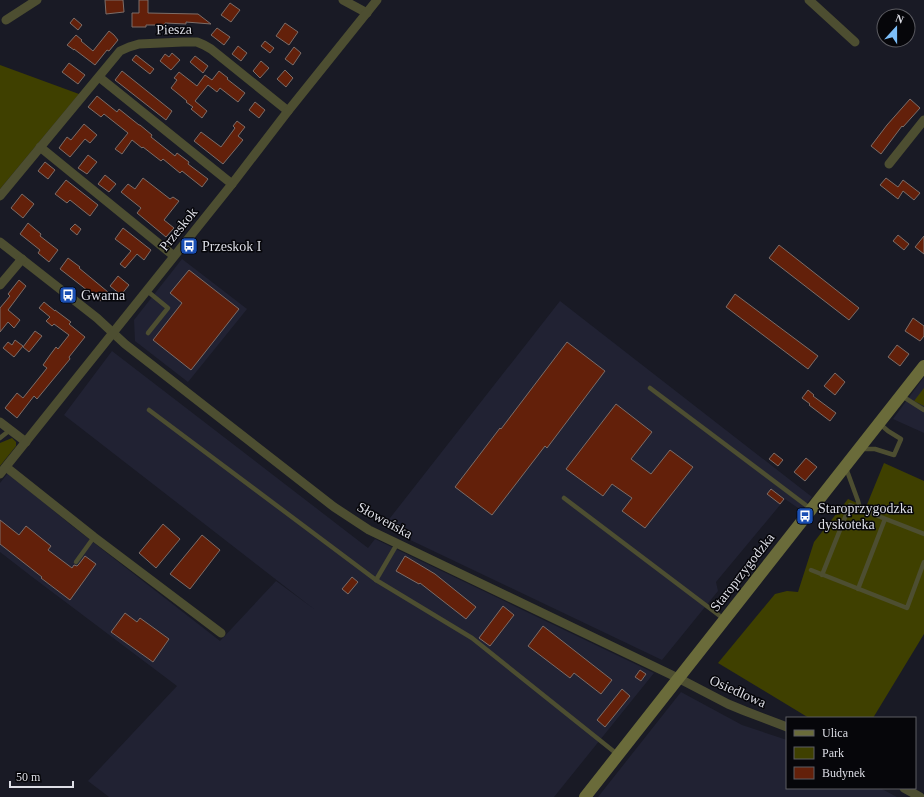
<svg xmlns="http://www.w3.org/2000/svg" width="924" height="797" font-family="Georgia,serif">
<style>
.built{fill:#212233}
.green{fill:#3f4000}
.building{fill:#63200a;stroke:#7c6d68}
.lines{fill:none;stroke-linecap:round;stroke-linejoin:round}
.lane{stroke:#4d4e31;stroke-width:4.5}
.street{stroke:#4d4e31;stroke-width:9}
.secondary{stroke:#6a6b3a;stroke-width:12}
.labels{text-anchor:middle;stroke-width:3;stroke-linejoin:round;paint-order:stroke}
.street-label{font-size:14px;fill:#dddee6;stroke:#06060a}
.poi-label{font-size:14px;fill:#dddee6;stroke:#06060a;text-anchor:start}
</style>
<rect width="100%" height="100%" fill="#191a25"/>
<!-- built -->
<g class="built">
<polygon points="182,259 247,309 188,382 135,341 134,320"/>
<polygon points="560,301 812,497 801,510 785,499 716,582 718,591 662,660 383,527"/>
<polygon points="112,351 368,548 375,539 654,673 554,797 109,797 88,781 177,686 31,576 0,552 0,483 8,473 71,525 220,641 276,581 314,609 64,415"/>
<polygon points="924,377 924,433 893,419"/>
<polygon points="681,692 742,725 787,740 787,788 880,788 897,797 598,797"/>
</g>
<!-- green -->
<g class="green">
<polygon points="0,65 79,94 0,189"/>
<polygon points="924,388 924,406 914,401"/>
<polygon points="12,438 16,442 16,446 0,466 0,443"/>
<polygon points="884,463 924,481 924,634 873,718 809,718 718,663 775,594 787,591 798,592 814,542 848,499 866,507"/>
</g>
<!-- building -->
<g class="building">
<polygon points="105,0 123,0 124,12 106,14"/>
<polygon points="139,0 148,0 148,13 198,14 211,24 186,22 186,24 165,23 165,25 146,25 146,27 132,27 132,13 139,13"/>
<polygon points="230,3 240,10 231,22 221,15"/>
<polygon points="74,18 82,25 78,30 70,23"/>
<polygon points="285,23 298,32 289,45 276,36"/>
<polygon points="217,28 230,37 224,45 211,35"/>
<polygon points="109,31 114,35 118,40 109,51 107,50 95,65 74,49 74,50 67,45 76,35 82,40 81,41 93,51"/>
<polygon points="265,41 274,48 270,53 261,46"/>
<polygon points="238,46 247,53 241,61 232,54"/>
<polygon points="294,47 301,53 293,65 285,59"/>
<polygon points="172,53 180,60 171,70 160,61 165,54 169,57"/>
<polygon points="136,55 154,69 150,74 132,60"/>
<polygon points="195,56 208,66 203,73 190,62"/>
<polygon points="261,61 269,68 260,78 253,71"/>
<polygon points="69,63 85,75 78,84 62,72"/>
<polygon points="285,70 293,78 286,87 277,79"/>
<polygon points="122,71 172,111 166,120 115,80"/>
<polygon points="219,71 228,78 227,79 245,93 238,102 220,88 217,92 208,85 195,101 207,111 202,118 191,109 193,107 186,102 187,101 171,88 177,80 174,78 179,72 197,86 205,75 212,80"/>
<polygon points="97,96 117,112 119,109 139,125 140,125 152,135 151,137 175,156 177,153 189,162 188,164 208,179 202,187 182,171 180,173 163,159 161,161 143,147 142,148 132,140 122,154 115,149 128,133 104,114 101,117 88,107"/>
<polygon points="910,99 920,108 903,127 902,126 881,154 871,146 887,125"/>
<polygon points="255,102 265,110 259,118 249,110"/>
<polygon points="237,121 245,127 238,136 243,140 223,164 194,141 201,132 221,147 235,128 233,126"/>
<polygon points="84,124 97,135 90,143 85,139 70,157 59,148 67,137 71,140"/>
<polygon points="88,155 97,162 87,174 78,168"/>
<polygon points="45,162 55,170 48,179 38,171"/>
<polygon points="105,175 116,184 109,192 98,184"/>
<polygon points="143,178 170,199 173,197 179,201 164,220 174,228 166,237 137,213 141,208 121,192 128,184 135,189"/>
<polygon points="886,178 898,187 903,180 920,193 914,200 903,191 898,199 880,185"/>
<polygon points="66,180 98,205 90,216 70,200 67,203 55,194"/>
<polygon points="22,194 34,204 23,218 11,208"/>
<polygon points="28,223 41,234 40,236 58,250 49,262 38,253 40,250 20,234"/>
<polygon points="75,224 81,229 77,235 70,229"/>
<polygon points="123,228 151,250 144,260 137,254 125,268 120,264 131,251 115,239"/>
<polygon points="898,235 909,244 904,250 893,241"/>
<polygon points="924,236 924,254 915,247"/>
<polygon points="779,245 859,308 849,320 769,258"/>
<polygon points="68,258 80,267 79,268 108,292 101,301 60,269"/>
<polygon points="189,270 239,309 191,370 153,340 182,303 170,293"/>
<polygon points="118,276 129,285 121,295 110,286"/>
<polygon points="19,280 26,286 8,310 20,320 14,328 8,322 0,332 0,308 10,296 8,294"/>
<polygon points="735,294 818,356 808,369 726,307"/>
<polygon points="44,302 55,311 55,310 71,322 69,324 85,337 69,357 70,359 37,399 34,396 17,418 5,408 17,393 23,398 47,368 43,365 50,355 56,347 58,349 69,335 54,324 52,326 46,321 50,317 39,308"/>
<polygon points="913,318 924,326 924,336 920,341 905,331"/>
<polygon points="35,331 42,336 29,352 23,347"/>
<polygon points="15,340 23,346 14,357 3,348 8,342 12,345"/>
<polygon points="567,342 605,371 547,448 545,446 492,515 455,487 500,428 501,429"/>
<polygon points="897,345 909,354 900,366 888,357"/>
<polygon points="835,373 845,382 835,395 824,386"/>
<polygon points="808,390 814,395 813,396 836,413 830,421 809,405 810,404 802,398"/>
<polygon points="616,404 652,432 631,459 651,474 670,450 693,467 645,528 622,511 632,498 612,484 603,496 566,469"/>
<polygon points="774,453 783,460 778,466 769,459"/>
<polygon points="806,458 817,467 805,481 794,472"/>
<polygon points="771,489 784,499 780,504 767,494"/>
<polygon points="0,520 19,535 26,526 51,546 48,550 72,568 74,565 77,566 79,564 85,556 96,564 70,600 41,578 42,577 0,544"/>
<polygon points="163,524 180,539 156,568 139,553"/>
<polygon points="202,535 220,550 190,589 170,574"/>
<polygon points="405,556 435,574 476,607 466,619 420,583 419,584 396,571"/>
<polygon points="352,577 358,582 348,594 342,589"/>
<polygon points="503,606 514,615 490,646 479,638"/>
<polygon points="125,613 137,622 140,618 169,639 153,662 111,632"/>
<polygon points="543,626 612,680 601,694 574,673 570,678 528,646"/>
<polygon points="640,670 646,674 641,681 635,677"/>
<polygon points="622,689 630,696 605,727 597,720"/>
</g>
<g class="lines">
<!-- lane -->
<g class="lane">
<polyline points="146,290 168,308 148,333"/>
<polyline points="650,388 811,509"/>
<polyline points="902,396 924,410"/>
<polyline points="149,410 376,580 397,544"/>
<polyline points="0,438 10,430"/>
<polyline points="861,449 875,449 894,455 901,439 888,431 880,424"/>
<polyline points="846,468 858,501 860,509 924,534"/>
<polyline points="564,498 724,619"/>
<polyline points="76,562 94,537"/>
<polyline points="811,570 907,608 924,562"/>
<polyline points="822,575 850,505 860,509"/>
<polyline points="376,580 472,638 617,754"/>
<polyline points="858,589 885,519"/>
</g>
<!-- street -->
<g class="street">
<polyline points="343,0 367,13"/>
<polyline points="809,0 855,42"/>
<polyline points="6,20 37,0"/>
<polyline points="99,77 232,184"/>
<polyline points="40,147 174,256"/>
<polyline points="889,164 924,120"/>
<polyline points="0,196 120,51 129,47 139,44 183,42 197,42 204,45 211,49 288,111"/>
<polyline points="0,242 97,318 125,344 334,507 369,530 678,678 728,704 745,711 787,727"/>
<polyline points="0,285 22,259"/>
<polyline points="0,422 26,442"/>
<polyline points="6,467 94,537 221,633"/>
<polyline points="0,474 232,184 288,111 377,0"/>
<polyline points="904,788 920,797"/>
</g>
<!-- secondary -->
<polyline class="secondary" points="585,797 924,366"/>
</g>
<!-- icons -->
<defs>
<symbol id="bus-square" viewBox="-11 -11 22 22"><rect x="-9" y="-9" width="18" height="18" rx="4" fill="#1a4fb4" stroke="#06060a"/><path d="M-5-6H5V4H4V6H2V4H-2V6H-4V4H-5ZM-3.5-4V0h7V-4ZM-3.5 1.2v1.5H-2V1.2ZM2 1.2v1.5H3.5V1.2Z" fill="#fff"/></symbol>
</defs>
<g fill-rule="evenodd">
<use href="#bus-square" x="179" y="236" width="20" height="20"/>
<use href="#bus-square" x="58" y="285" width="20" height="20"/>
<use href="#bus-square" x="795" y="506" width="20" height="20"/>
</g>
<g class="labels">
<!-- street labels -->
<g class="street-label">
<text transform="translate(174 29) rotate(-1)" y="5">Piesza</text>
<text transform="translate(178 229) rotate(-51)" y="5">Przeskok</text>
<text transform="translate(385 520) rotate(29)" y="5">Słoweńska</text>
<text transform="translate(742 572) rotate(-52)" y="5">Staroprzygodzka</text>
<text transform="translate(738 691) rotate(24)" y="5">Osiedlowa</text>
</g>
<!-- poi labels -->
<g class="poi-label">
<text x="202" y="251">Przeskok I</text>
<text x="81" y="300">Gwarna</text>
<text x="818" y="513">Staroprzygodzka<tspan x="818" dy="16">dyskoteka</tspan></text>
</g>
</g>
<!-- legend -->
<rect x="786" y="717" width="130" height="72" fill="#06060a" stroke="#5c5c62"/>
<rect x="794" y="730" width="20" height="6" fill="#6a6b3a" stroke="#5c5c62"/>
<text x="822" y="737" font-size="12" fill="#dddee6">Ulica</text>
<rect x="794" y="747" width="20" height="12" fill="#3f4000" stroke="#5c5c62"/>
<text x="822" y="757" font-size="12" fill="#dddee6">Park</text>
<rect x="794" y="767" width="20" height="12" fill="#63200a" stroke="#5c5c62"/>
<text x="822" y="777" font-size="12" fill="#dddee6">Budynek</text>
<!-- north arrow -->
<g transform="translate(896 28) rotate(21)"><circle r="19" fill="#06060a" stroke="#5c5c62"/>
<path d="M0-3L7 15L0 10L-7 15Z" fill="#7cbef9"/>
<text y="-6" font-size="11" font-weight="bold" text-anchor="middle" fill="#dddee6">N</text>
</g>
<!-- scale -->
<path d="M10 781v6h63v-6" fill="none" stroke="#dddee6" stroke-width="2"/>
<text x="16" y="781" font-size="12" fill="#dddee6" stroke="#06060a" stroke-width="3" paint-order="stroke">50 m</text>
</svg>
